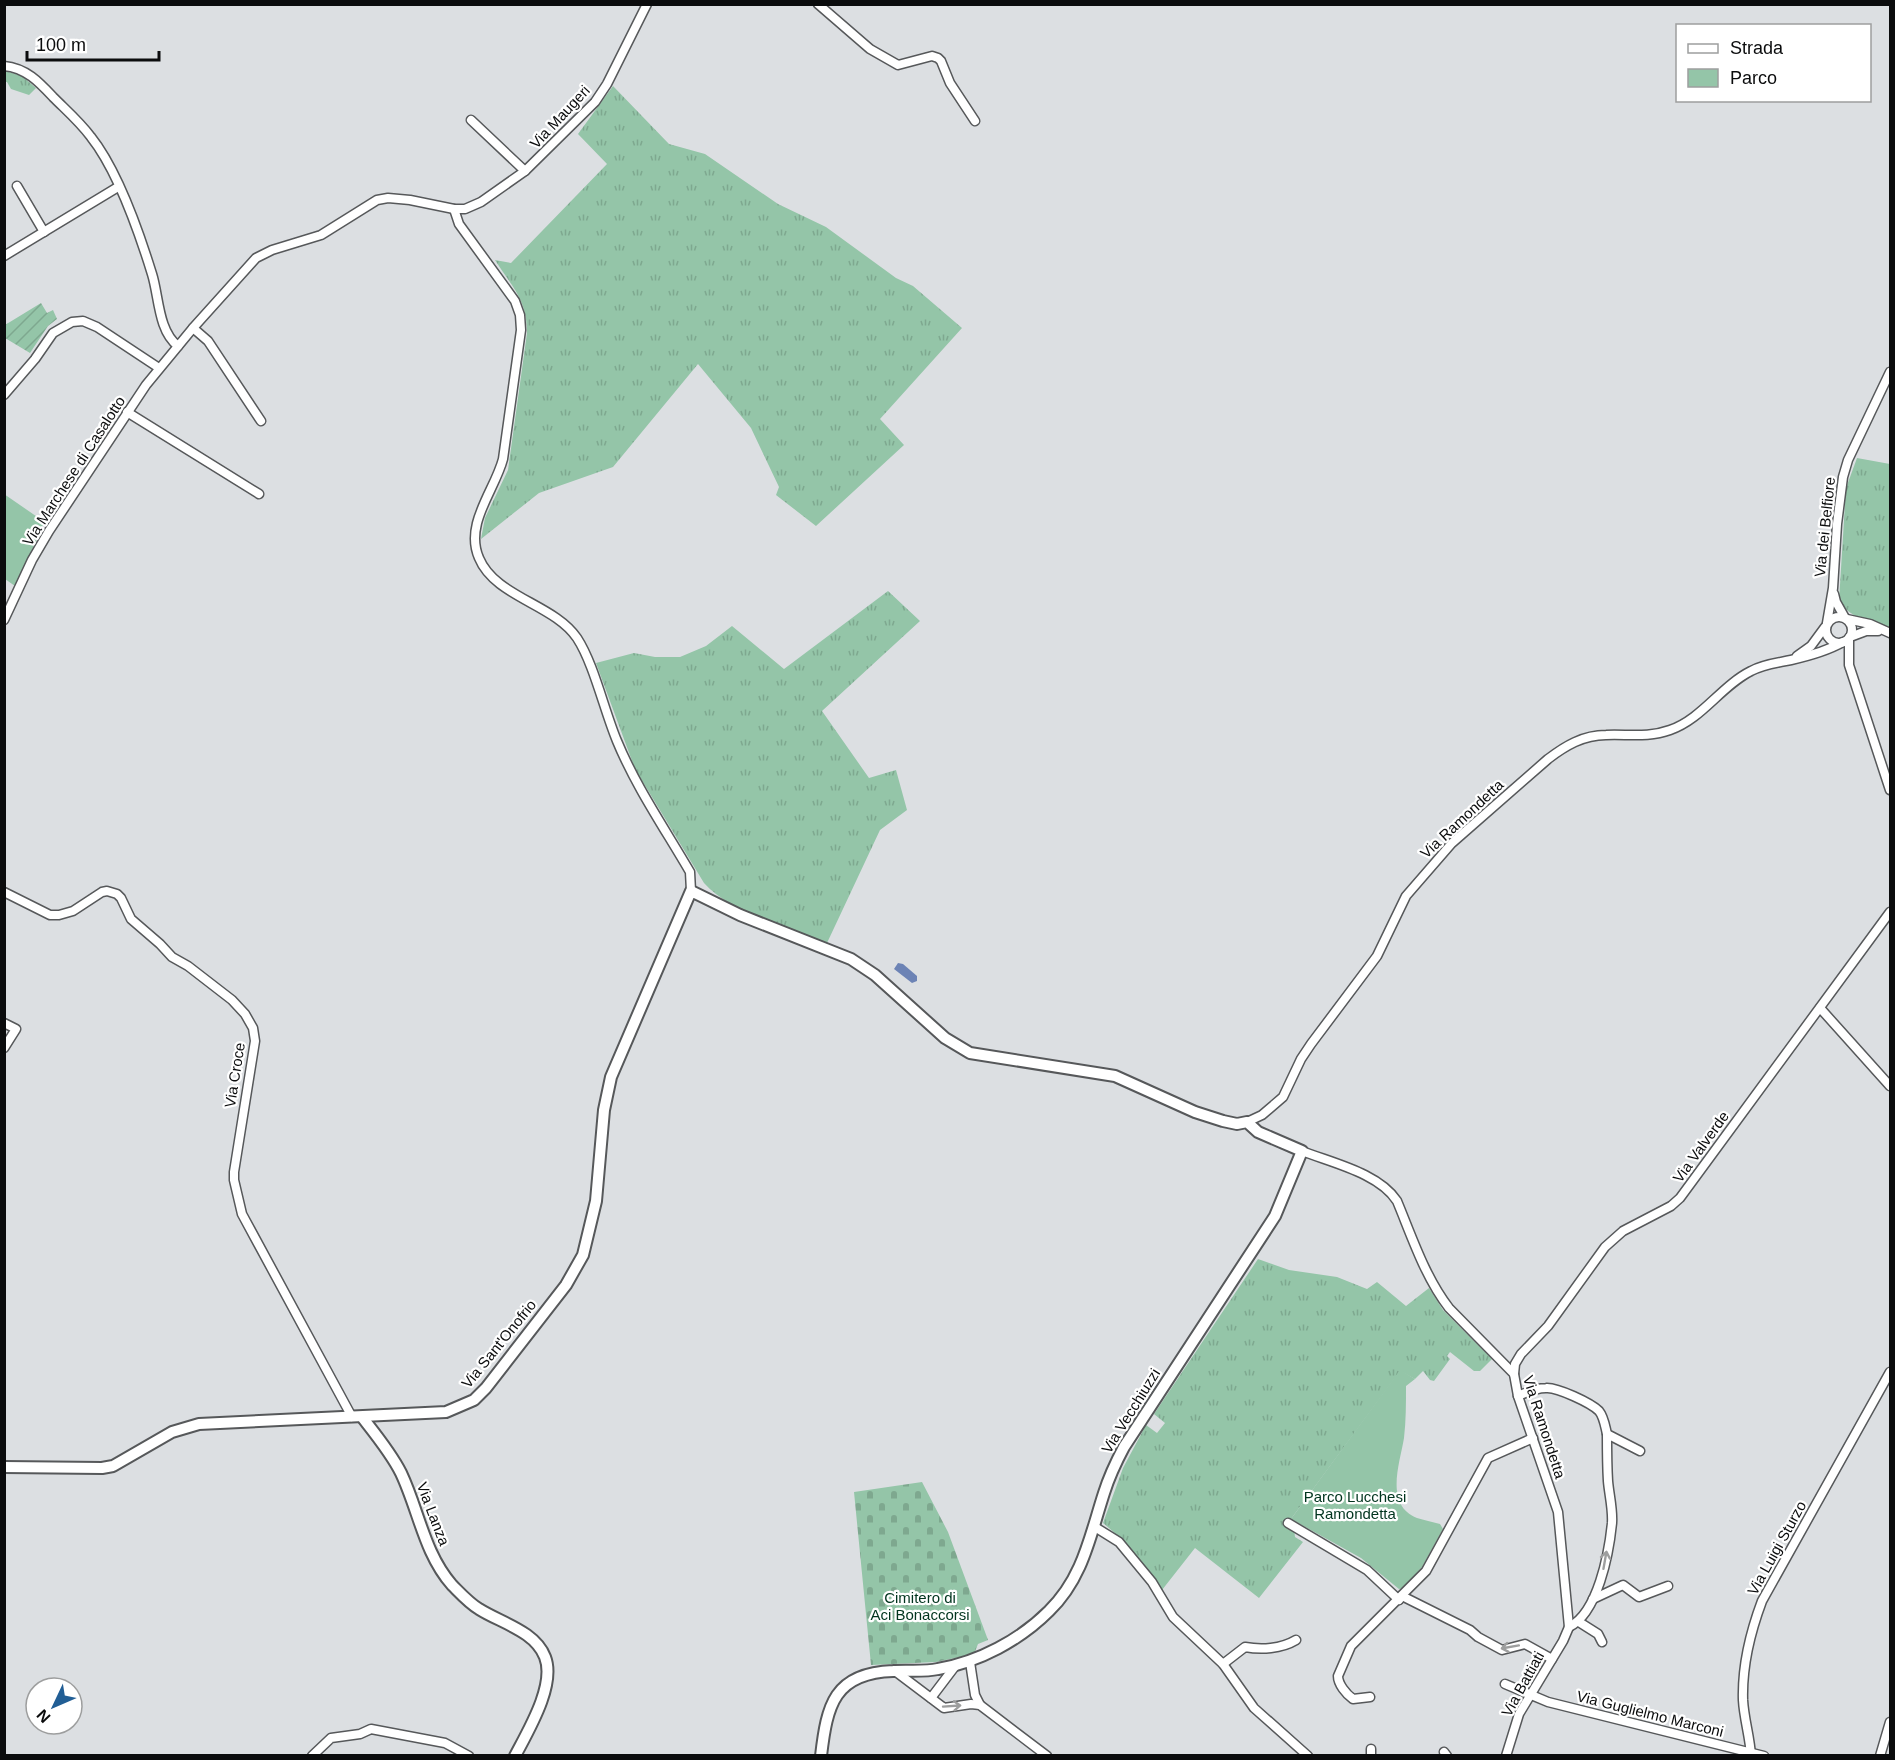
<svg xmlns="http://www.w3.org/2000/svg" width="1895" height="1760" font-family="Arial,sans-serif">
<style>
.grass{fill:url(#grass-tufts)}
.cemetery{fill:url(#cemetery-stones)}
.park{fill:#94c5a8}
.garden{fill:url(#garden-furrows)}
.water{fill:#6c83b5}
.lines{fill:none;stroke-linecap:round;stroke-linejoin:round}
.minor-casing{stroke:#56585a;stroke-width:11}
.major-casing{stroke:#56585a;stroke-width:14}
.minor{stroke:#fff;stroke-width:8}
.major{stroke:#fff;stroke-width:10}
.oneway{stroke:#9d9e9e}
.labels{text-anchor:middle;stroke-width:4.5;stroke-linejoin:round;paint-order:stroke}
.street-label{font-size:15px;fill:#0b0c0d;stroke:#fff}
.park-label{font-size:15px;fill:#01341e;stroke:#fff}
</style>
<defs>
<pattern id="grass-tufts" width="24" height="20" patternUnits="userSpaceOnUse" patternTransform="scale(1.5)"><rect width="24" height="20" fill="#94c5a8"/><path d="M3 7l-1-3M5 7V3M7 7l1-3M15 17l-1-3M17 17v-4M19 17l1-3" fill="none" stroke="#7ea88f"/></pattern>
<pattern id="cemetery-stones" width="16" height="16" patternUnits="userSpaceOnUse" patternTransform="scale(1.5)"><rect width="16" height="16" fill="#94c5a8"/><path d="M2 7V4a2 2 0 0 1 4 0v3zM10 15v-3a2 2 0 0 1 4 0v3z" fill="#7ea88f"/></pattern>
<pattern id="garden-furrows" width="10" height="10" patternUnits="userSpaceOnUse" patternTransform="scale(1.5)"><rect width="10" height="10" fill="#94c5a8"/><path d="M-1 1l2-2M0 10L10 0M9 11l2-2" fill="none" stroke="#7ea88f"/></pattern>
</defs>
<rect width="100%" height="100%" fill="#dcdfe2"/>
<!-- grass -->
<g class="grass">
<polygon points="5,71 22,76 36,88 29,95 11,89 7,82 5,82"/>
<path d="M613,86l56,58 36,10 73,50 48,23 70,51 17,8 49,42 -82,91 24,26 -88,81 -40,-31 3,-8 -28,-59 -53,-64 -85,103 -74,26 -58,46 4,-21 23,-48 19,-137c0,-34 -15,-46 -32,-73l16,3 96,-99 -29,-30z"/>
<path d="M1857,458l33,6v165c-19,-7 -39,-10 -51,-28l7,-113z"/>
<path d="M888,591l32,30 -98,90 47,67 27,-8 11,40 -27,20 -53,113c-38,-15 -96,-30 -123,-60l-69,-114 -39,-106 38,-10 21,4h25l26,-11 26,-20 52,43z"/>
<path d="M1258,1259l31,11 48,7 30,12 10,-7 29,24 23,-18 14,22 49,49 -12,12h-6l-24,-19 -3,4 3,3 -16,22 -4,-1 -7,-9 -8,8 -15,-8 -109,148 -4,6 7,4 1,8 8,5 -44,56 -64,-50 -33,42c-18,-25 -35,-48 -59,-67l20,-55 23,-43 11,8 8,-10 -11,-9z"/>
</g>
<!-- cemetery -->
<polygon class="cemetery" points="922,1482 948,1532 988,1640 978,1644 974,1654 936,1662 871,1665 854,1492"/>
<!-- park -->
<g class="park">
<polygon points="4,494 46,523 37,531 39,535 15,586 5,579"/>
<path d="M1400,1370l15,9 -9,7c0,17 0,35 -2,52 -4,25 -20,67 13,80 7,2 15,4 23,6l3,5 -21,38 -19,21 -4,1 -38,-31 -70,-39z"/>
</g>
<!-- garden -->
<polygon class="garden" points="41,303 47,313 53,310 57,319 48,326 30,353 5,338 5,325"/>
<!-- water -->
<polygon class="water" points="898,963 903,964 917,976 917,981 912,983 894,969"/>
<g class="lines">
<defs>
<g id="minor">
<polyline points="818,4 870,49 898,65 932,56 938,58 941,61 950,83 975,121"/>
<path d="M4,66c22,2 35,16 49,31 13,13 27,25 38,40 27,34 48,95 61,137 7,22 6,57 26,72"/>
<polyline points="471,120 525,171"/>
<polyline points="17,186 44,232"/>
<path d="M454,209l5,15 56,77 5,14 1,15 -18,129c-8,31 -39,65 -24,99 16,39 75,46 98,80 17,26 27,72 40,103 19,46 48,88 73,131l1,19"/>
<polyline points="4,256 118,187"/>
<polyline points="193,328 208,341 261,421"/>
<polyline points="4,395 35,359 53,333 72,322 83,321 97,327 159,368"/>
<polyline points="127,412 259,494"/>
<polyline points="1834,594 1836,602 1845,618"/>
<circle cx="1839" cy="630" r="13"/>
<polyline points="1847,619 1870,624 1890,633"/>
<polyline points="4,620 32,560 49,531 146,385 193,328 256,258 272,250 321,235 377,200 388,198 410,200 454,209 465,209 481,202 525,171 595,102 607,84 647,4"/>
<polyline points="1827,623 1833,588 1837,524 1843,477 1848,460 1890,372"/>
<polyline points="1850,637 1866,631 1878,631"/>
<polyline points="1849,638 1849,665 1890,790"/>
<polyline points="1797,656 1811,646 1825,627"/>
<polyline points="4,892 50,915 59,915 73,911 102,892 107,891 117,894 121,898 131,919 160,944 172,957 188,966 232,1000 245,1014 253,1028 255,1041 234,1172 234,1180 242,1214 352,1417"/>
<polyline points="1820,1008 1890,1086"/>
<polyline points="4,1023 16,1029 4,1048"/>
<path d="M1247,1122l15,-7 21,-18 18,-38 10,-15 66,-88 29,-60 46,-53 96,-84c17,-13 35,-24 58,-24 22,-1 42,3 64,-5 32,-11 51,-44 81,-59 13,-7 26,-8 40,-11 18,-4 36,-9 52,-18"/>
<path d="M1302,1151c30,12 77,22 95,50 15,36 28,76 52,107l65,66 4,22 40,116 11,115 -6,14 -44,73 -13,42"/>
<polyline points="1514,1374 1515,1364 1521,1354 1548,1326 1605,1247 1623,1231 1671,1206 1680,1198 1890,912"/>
<path d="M1518,1396c9,-4 18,-8 28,-8 11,-1 45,15 53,23 5,6 6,15 8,23l33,17"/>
<polyline points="1288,1523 1367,1570 1399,1600"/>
<polyline points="1095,1527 1119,1542 1152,1582 1173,1617 1223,1664 1254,1708 1308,1756"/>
<polyline points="1402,1596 1470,1630 1478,1637 1502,1650 1525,1644 1552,1659"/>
<polyline points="1593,1599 1623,1585 1639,1597 1668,1586"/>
<polyline points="1579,1622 1598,1634 1602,1642"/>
<path d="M1569,1627c29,-14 40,-74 43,-104 1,-14 -3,-29 -4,-42 -1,-16 -1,-32 -1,-47"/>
<polyline points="970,1662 975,1695 980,1705"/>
<path d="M1223,1664l22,-17c16,3 36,2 51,-7"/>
<polyline points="895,1671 944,1708 971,1704 980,1705 1047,1756"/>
<polyline points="1505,1684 1548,1702 1764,1756"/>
<path d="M1370,1697l-17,2c-7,-5 -15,-15 -15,-23l13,-30 75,-75 62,-113 45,-20"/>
<polyline points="931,1698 956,1665"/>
<polyline points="1371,1749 1371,1756"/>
<polyline points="1444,1752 1447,1756"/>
<polyline points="312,1756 331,1738 360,1734 371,1729 445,1743 469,1756"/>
<path d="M1751,1756c-1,-19 -7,-37 -8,-56 -1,-34 7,-67 19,-99l128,-229"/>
<polyline points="1880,1756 1890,1722"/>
</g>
<g id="major">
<path d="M362,1417c14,18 29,36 39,56 18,38 23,80 51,112 9,9 17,18 27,24 22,14 56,22 66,48 11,28 -17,74 -30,99"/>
<path d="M4,1467l98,1 11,-2 59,-34 27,-8 247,-12 28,-12 12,-12 80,-103 17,-30 13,-54 8,-91 7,-33 80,-186 49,24 111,44 24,16 70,63 25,15 145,23 80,36 28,9 14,3 10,-2 11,10 44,19 -27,65 -151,231c-8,15 -15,30 -20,46 -14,43 -21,85 -55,118 -29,29 -70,51 -111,58 -14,3 -30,1 -45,2 -59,2 -66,34 -72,85"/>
</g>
</defs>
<!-- minor casing -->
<use href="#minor" class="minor-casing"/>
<!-- major casing -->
<use href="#major" class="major-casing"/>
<!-- minor -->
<use href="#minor" class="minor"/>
<!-- major -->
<use href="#major" class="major"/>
</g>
<!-- one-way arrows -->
<defs><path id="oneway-shaft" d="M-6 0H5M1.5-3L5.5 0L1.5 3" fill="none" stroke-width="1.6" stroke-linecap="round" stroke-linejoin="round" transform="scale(1.5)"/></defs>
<g class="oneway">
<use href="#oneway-shaft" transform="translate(1605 1560) rotate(-80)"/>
<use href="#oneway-shaft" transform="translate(1510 1647) rotate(170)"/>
<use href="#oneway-shaft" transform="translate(952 1706) rotate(-4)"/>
</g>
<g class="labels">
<!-- street labels -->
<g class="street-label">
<text transform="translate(560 117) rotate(-47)" y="5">Via Maugeri</text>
<text transform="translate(74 471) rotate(-57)" y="5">Via Marchese di Casalotto</text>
<text transform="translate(1825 527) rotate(-84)" y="5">Via dei Belfiore</text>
<text transform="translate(1462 819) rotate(-43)" y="5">Via Ramondetta</text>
<text transform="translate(235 1075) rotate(-81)" y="5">Via Croce</text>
<text transform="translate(1701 1147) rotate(-54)" y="5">Via Valverde</text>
<text transform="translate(499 1344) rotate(-51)" y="5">Via Sant'Onofrio</text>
<text transform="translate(1131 1411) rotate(-58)" y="5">Via Vecchiuzzi</text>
<text transform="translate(1544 1427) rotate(72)" y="5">Via Ramondetta</text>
<text transform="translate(433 1514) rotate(69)" y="5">Via Lanza</text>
<text transform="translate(1777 1548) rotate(-61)" y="5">Via Luigi Sturzo</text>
<text transform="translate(1523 1684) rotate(-61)" y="5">Via Battiati</text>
<text transform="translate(1650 1714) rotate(14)" y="5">Via Guglielmo Marconi</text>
</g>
<!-- park labels -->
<g class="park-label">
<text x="1355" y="1502">Parco Lucchesi<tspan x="1355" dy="17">Ramondetta</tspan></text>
<text x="920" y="1603">Cimitero di<tspan x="920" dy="17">Aci Bonaccorsi</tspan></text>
</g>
</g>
<!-- border -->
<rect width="1895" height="1760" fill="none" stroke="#0b0c0d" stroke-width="12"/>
<!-- legend -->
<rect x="1676" y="24" width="195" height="78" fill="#ffffff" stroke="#9d9e9e" stroke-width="1.5"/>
<rect x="1688" y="44" width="30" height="9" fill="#ffffff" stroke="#9d9e9e" stroke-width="1.5"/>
<text x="1730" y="54" font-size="18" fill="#0b0c0d">Strada</text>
<rect x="1688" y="69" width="30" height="18" fill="#94c5a8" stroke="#9d9e9e" stroke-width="1.5"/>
<text x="1730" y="84" font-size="18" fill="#0b0c0d">Parco</text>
<!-- north arrow -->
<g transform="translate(54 1706) rotate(226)"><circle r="28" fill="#ffffff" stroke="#9d9e9e" stroke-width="1.5"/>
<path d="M0-4.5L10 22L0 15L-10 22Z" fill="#215e95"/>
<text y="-9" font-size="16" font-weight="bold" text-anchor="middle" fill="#0b0c0d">N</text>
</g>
<!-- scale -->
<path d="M27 51v9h132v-9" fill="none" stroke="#0b0c0d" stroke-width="3"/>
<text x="36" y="51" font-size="18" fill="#0b0c0d" stroke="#ffffff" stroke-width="4.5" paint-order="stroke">100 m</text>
</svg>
